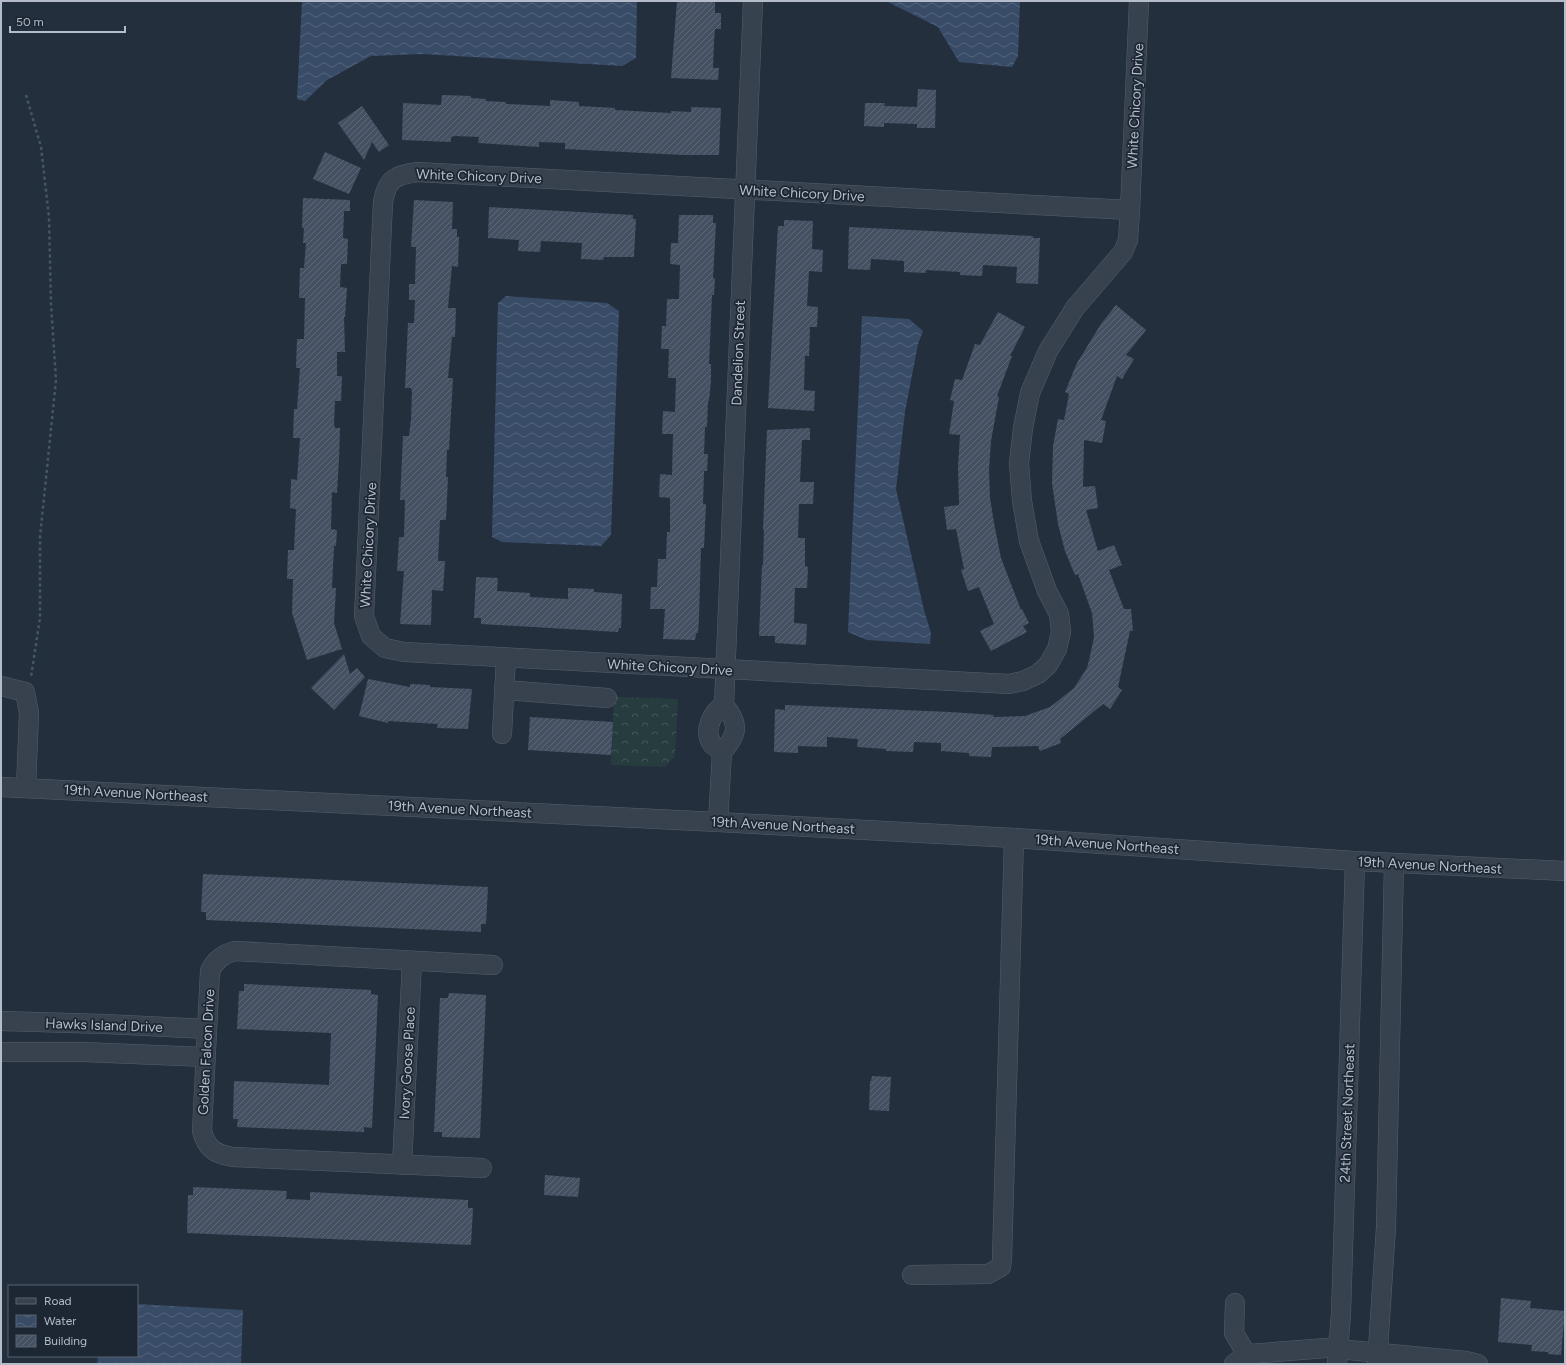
<svg xmlns="http://www.w3.org/2000/svg" width="1566" height="1365" font-family="Figtree,sans-serif">
<style>
.forest{fill:url(#forest-crowns)}
.water{fill:url(#water-waves)}
.building{fill:url(#building-hatch)}
.lines{fill:none;stroke-linecap:round;stroke-linejoin:round}
.minor-casing{stroke:#565f6c;stroke-width:20}
.path{stroke:#44595c;stroke-width:2.5;stroke-dasharray:3 3;stroke-linecap:butt}
.minor{stroke:#38414e;stroke-width:19}
.labels{text-anchor:middle;stroke-width:3.5;stroke-linejoin:round;paint-order:stroke}
.street-label{font-size:14px;fill:#b4bcc9;stroke:#1d2633}
</style>
<defs>
<pattern id="forest-crowns" width="20" height="18" patternUnits="userSpaceOnUse"><rect width="20" height="18" fill="#263c3f"/><path d="M2 6a3 3 0 1 1 6 0M12 15a3 3 0 1 1 6 0" fill="none" stroke="#435659"/></pattern>
<pattern id="water-waves" width="16" height="10" patternUnits="userSpaceOnUse"><rect width="16" height="10" fill="#394c67"/><path d="M0 5q4-4 8 0t8 0" fill="none" stroke="#53647b"/></pattern>
<pattern id="building-hatch" width="6" height="6" patternUnits="userSpaceOnUse"><rect width="6" height="6" fill="#455162"/><path d="M-1 1l2-2M0 6l6-6M5 7l2-2" fill="none" stroke="#5d6877"/></pattern>
</defs>
<rect width="100%" height="100%" fill="#242f3e"/>
<!-- forest -->
<polygon class="forest" points="614,697 678,699 675,756 665,767 611,765"/>
<!-- water -->
<g class="water">
<polygon points="302,1 637,1 636,58 622,66 422,54 371,56 327,80 305,101 297,99"/>
<polygon points="886,1 1020,1 1018,56 1012,67 959,62 938,27"/>
<polygon points="506,296 607,303 619,311 611,535 601,546 502,542 492,537 498,303"/>
<polygon points="862,316 909,319 923,331 918,344 905,412 896,489 924,610 931,633 930,644 867,640 848,632"/>
<polygon points="137,1304 243,1310 241,1364 97,1364 98,1356 137,1356"/>
</g>
<!-- building -->
<g class="building">
<polygon points="677,1 715,1 715,13 721,13 721,29 715,29 714,42 713,68 719,68 718,80 671,78"/>
<polygon points="918,89 936,90 935,128 917,128 917,124 884,123 884,127 864,126 865,103 885,103 884,106 917,107"/>
<polygon points="442,95 471,96 471,98 486,99 486,101 506,102 506,104 550,106 550,100 579,102 579,106 615,108 615,110 671,113 671,111 691,112 691,107 721,108 719,155 683,155 565,149 565,143 539,142 539,147 478,143 479,137 455,136 451,137 451,142 402,140 403,103 441,105"/>
<polygon points="362,106 389,145 379,152 372,142 364,160 338,123"/>
<polygon points="325,152 361,168 349,194 313,179"/>
<polygon points="303,198 350,200 350,211 344,211 343,238 348,239 347,264 341,264 340,287 347,288 345,317 344,317 345,352 337,352 337,376 342,376 341,401 335,401 334,424 335,428 340,428 339,459 337,493 332,492 331,529 337,530 336,546 334,546 332,588 336,588 334,623 342,649 307,660 292,613 293,579 287,579 288,550 294,550 296,509 290,508 291,482 291,479 297,480 300,438 293,438 294,409 297,409 300,368 296,368 297,339 304,339 305,298 299,298 300,268 304,268 306,243 303,243 304,228 302,228"/>
<polygon points="414,200 453,202 452,229 457,229 457,237 459,237 458,267 452,266 448,308 456,308 455,337 452,337 448,378 453,378 449,450 447,450 446,477 448,477 446,520 440,520 438,561 445,561 443,591 432,590 431,625 400,624 404,571 397,571 399,537 404,537 405,500 400,500 403,436 409,436 411,419 412,392 411,388 405,388 408,323 414,323 415,300 409,300 409,284 415,284 416,247 411,247"/>
<polygon points="489,207 633,215 633,219 636,219 634,257 604,257 603,260 581,259 582,243 541,241 540,252 518,251 519,240 488,238"/>
<polygon points="679,215 713,215 713,223 716,223 713,278 715,279 714,295 712,295 709,364 711,364 711,380 709,401 708,401 707,427 705,427 704,454 708,454 707,471 704,471 703,504 706,504 704,548 701,548 699,618 698,633 696,633 695,640 663,639 665,609 650,609 651,587 657,587 658,559 666,559 667,532 670,532 670,498 659,497 660,474 672,475 673,434 662,434 663,411 675,412 676,378 668,378 669,349 661,349 662,326 666,326 667,299 679,299 680,265 670,264 671,243 678,243"/>
<polygon points="784,220 813,221 812,249 823,250 822,272 809,271 807,306 818,307 817,327 810,327 809,356 805,356 804,390 815,391 814,411 768,408 778,226 784,226"/>
<polygon points="849,227 1033,236 1033,238 1040,238 1038,284 1016,283 1017,267 983,265 982,276 960,275 960,272 926,270 926,273 904,272 904,261 871,259 870,270 848,269"/>
<polygon points="1116,305 1146,330 1126,355 1134,359 1122,379 1117,376 1101,420 1106,421 1102,443 1084,440 1083,487 1095,486 1098,508 1086,510 1098,551 1114,545 1122,565 1109,570 1124,609 1131,609 1133,631 1130,631 1118,687 1122,690 1110,709 1103,704 1060,739 1061,743 1040,751 1038,746 992,747 991,757 969,756 969,753 941,751 941,743 914,742 913,752 886,751 886,749 857,747 858,739 827,737 827,747 798,746 798,753 774,752 775,709 785,710 785,705 950,712 994,715 993,717 1025,716 1050,707 1074,688 1087,668 1090,656 1094,637 1092,613 1078,574 1075,575 1065,551 1058,524 1052,483 1053,446 1058,419 1064,420 1069,394 1065,392 1077,363 1101,324"/>
<polygon points="998,312 1025,327 1010,356 1012,356 997,396 999,397 991,441 989,470 990,498 994,523 1001,558 1021,610 1022,609 1029,623 1023,626 1027,632 991,651 980,631 994,624 979,587 968,591 961,570 964,569 956,529 947,530 944,507 959,505 958,467 960,435 949,434 954,401 950,400 955,379 962,380 975,344 980,345"/>
<polygon points="810,428 810,440 802,440 800,482 814,482 813,504 799,504 798,538 805,538 805,566 808,567 807,588 795,588 794,623 807,624 806,645 775,643 775,636 759,636 762,565 763,565 764,530 763,530 767,430"/>
<polygon points="476,577 498,578 497,591 530,593 530,597 568,599 568,588 594,589 594,592 622,594 621,628 619,628 618,632 481,624 481,618 474,618"/>
<polygon points="344,654 350,674 357,668 365,677 334,710 311,688"/>
<polygon points="368,679 410,687 410,684 430,685 430,687 472,689 468,729 437,728 438,724 388,721 388,723 359,716"/>
<polygon points="530,717 613,722 611,755 528,750"/>
<polygon points="203,874 488,887 486,924 481,924 481,932 206,920 206,912 201,912"/>
<polygon points="244,984 371,990 371,994 378,995 372,1128 364,1127 364,1132 237,1127 238,1119 233,1119 234,1081 329,1085 331,1033 237,1029 239,991 244,991"/>
<polygon points="449,993 486,995 480,1138 442,1137 442,1132 434,1132 440,998 448,998"/>
<polygon points="872,1076 891,1077 889,1111 869,1110 870,1081 871,1081"/>
<polygon points="545,1175 580,1178 578,1197 544,1195"/>
<polygon points="193,1187 287,1191 286,1199 310,1200 310,1192 468,1200 468,1208 473,1208 471,1245 187,1233 188,1195 193,1195"/>
<polygon points="1501,1298 1531,1301 1530,1308 1565,1311 1561,1355 1548,1354 1548,1352 1531,1351 1532,1345 1498,1342"/>
</g>
<g class="lines">
<defs>
<g id="minor">
<path d="M1130,210l-712,-38c-22,3 -31,6 -35,30l-19,414 7,20 14,12 19,4 605,32 14,-3 15,-7 10,-9 9,-16 4,-17 -2,-18 -12,-23 -18,-50 -7,-40 -3,-38 4,-35 7,-35 18,-42 27,-43 48,-56 5,-12 2,-30 9,-209"/>
<polyline points="1,686 25,692 29,713 26,788"/>
<polyline points="504,690 607,698"/>
<polyline points="502,734 506,658"/>
<path d="M722,752c-3,-3 -8,-5 -10,-8 -9,-13 0,-32 12,-39"/>
<polyline points="1,787 718,822 1014,838 1355,861 1565,871"/>
<path d="M718,822l4,-70c17,-18 17,-29 2,-47l29,-704"/>
<polyline points="1,1021 105,1024 207,1029"/>
<polyline points="1,1052 83,1052 206,1057"/>
<polyline points="402,1165 412,961"/>
<path d="M482,1168l-249,-11c-18,-3 -26,-8 -31,-26l8,-160c5,-11 13,-17 25,-20l258,14"/>
<polyline points="912,1275 988,1274 1001,1267 1002,1259 1014,838"/>
<polyline points="1235,1303 1234,1333 1247,1355"/>
<polyline points="1338,1349 1466,1361 1478,1364"/>
<polyline points="1234,1364 1241,1358 1249,1354 1339,1347"/>
<polyline points="1337,1364 1341,1314 1355,861"/>
<polyline points="1377,1364 1386,1227 1394,863"/>
</g>
</defs>
<!-- minor casing -->
<use href="#minor" class="minor-casing"/>
<!-- path -->
<polyline class="path" points="26,95 41,147 49,217 51,304 56,380 40,537 40,618 31,677"/>
<!-- minor -->
<use href="#minor" class="minor"/>
</g>
<g class="labels">
<!-- street labels -->
<g class="street-label">
<text transform="translate(1135 106) rotate(-87)" y="5">White Chicory Drive</text>
<text transform="translate(479 176) rotate(2)" y="5">White Chicory Drive</text>
<text transform="translate(802 193) rotate(3)" y="5">White Chicory Drive</text>
<text transform="translate(738 353) rotate(-88)" y="5">Dandelion Street</text>
<text transform="translate(368 545) rotate(-87)" y="5">White Chicory Drive</text>
<text transform="translate(670 667) rotate(3)" y="5">White Chicory Drive</text>
<text transform="translate(136 793) rotate(3)" y="5">19th Avenue Northeast</text>
<text transform="translate(460 809) rotate(3)" y="5">19th Avenue Northeast</text>
<text transform="translate(783 825) rotate(3)" y="5">19th Avenue Northeast</text>
<text transform="translate(1107 844) rotate(4)" y="5">19th Avenue Northeast</text>
<text transform="translate(1430 865) rotate(3)" y="5">19th Avenue Northeast</text>
<text transform="translate(104 1025) rotate(2)" y="5">Hawks Island Drive</text>
<text transform="translate(206 1052) rotate(-87)" y="5">Golden Falcon Drive</text>
<text transform="translate(407 1063) rotate(-87)" y="5">Ivory Goose Place</text>
<text transform="translate(1347 1113) rotate(-88)" y="5">24th Street Northeast</text>
</g>
</g>
<!-- border -->
<rect width="1566" height="1365" fill="none" stroke="#b4bcc9" stroke-width="4"/>
<!-- legend -->
<rect x="8" y="1285" width="130" height="72" fill="#1d2633" stroke="#59626f"/>
<rect x="16" y="1298" width="20" height="6" fill="#38414e" stroke="#59626f"/>
<text x="44" y="1305" font-size="12" fill="#b4bcc9">Road</text>
<rect x="16" y="1315" width="20" height="12" fill="url(#water-waves)" stroke="#59626f"/>
<text x="44" y="1325" font-size="12" fill="#b4bcc9">Water</text>
<rect x="16" y="1335" width="20" height="12" fill="url(#building-hatch)" stroke="#59626f"/>
<text x="44" y="1345" font-size="12" fill="#b4bcc9">Building</text>
<!-- scale -->
<path d="M10 26v6h115v-6" fill="none" stroke="#b4bcc9" stroke-width="2"/>
<text x="16" y="26" font-size="12" fill="#b4bcc9" stroke="#1d2633" stroke-width="3" paint-order="stroke">50 m</text>
</svg>
